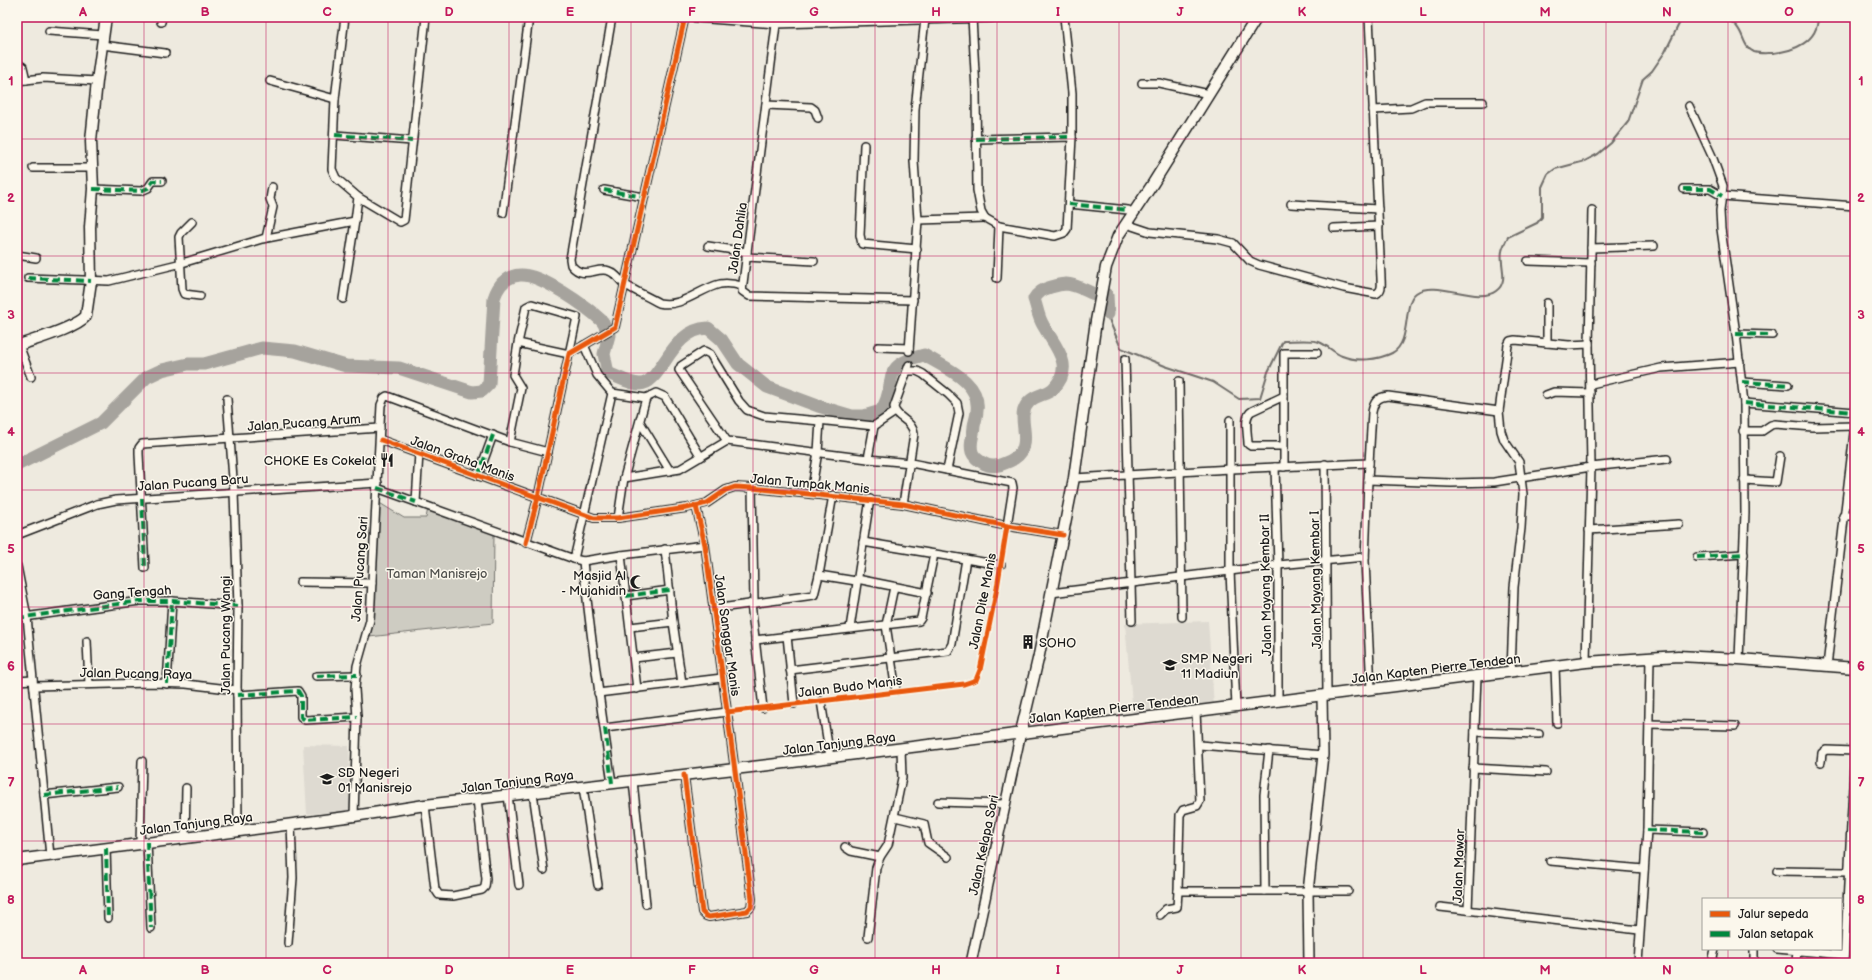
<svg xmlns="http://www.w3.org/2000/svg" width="1872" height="980" font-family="'Balsamiq Sans',sans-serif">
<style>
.built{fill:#dedad1}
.green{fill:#ceccc2;stroke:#75746f}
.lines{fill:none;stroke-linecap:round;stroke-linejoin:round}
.stream{stroke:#6f6d69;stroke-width:2}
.river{stroke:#a6a39d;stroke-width:13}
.minor-casing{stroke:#1c1c1c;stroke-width:10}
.tertiary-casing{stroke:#1c1c1c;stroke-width:12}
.secondary-casing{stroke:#1c1c1c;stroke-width:13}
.minor{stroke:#fbf7ec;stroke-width:7}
.tertiary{stroke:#fbf7ec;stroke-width:9}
.secondary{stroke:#fbf7ec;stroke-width:10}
.quiet{stroke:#00873e;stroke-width:4;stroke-dasharray:8 4;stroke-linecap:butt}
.cycleway-casing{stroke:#fbf7ec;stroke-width:8}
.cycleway{stroke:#e8590c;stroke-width:5}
.grid{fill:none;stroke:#c2185b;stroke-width:1;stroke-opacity:0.55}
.labels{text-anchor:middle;stroke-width:3;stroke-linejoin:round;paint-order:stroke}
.street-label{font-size:13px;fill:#1c1c1c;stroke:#fbf7ec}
.poi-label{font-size:13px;fill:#1c1c1c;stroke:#fbf7ec;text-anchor:start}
.park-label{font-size:13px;fill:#51514e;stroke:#fbf7ec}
.neatline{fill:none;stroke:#c2185b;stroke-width:1.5}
.grid-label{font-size:13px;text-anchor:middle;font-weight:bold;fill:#c2185b}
</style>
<rect width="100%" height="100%" fill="#eeeadf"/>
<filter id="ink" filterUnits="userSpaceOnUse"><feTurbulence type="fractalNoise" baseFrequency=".025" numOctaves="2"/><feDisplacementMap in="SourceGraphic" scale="8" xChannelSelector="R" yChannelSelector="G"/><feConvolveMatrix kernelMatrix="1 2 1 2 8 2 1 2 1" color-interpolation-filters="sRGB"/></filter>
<g filter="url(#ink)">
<!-- built -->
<g class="built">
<polygon points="1208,621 1214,706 1133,714 1125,624"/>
<polygon points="303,745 349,746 350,812 307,814"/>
</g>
<!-- green -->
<polygon class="green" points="378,502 404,518 426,518 428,508 494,533 493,623 369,637"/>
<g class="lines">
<!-- stream -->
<g class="stream">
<path d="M1726,17c3,3 8,6 11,10 7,8 6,20 17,25 6,2 13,1 19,1 21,-2 45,-11 45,-36"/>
<path d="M1108,314l2,8 11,26 44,18 48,16 26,17 21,-1 8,-26 15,-31c8,0 30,-2 36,1 8,3 15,11 23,14 15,6 36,4 50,-3 20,-10 10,-50 24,-60 20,-14 62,12 80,-2 14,-10 3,-27 6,-40 1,-5 4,-10 6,-14l29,-14 5,-6v-30l6,-13 7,-5 30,-8 13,-7 13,-11 17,-21 15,-43 9,-8 13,-19 16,-32 6,-3"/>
</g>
<!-- river -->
<path class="river" d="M17,465l84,-42 46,-46 15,-7 26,-6h16l58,-16 33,3 51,15 53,2 73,24 10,-1 7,-7 5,-86c4,-12 12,-22 26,-23 20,-2 67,32 82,46 3,4 5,9 7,14l-5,19 4,19c10,4 22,11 32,11 22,0 30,-55 68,-56l14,12 16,24 29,23 51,19 34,10h12l17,-5c19,-30 -5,-44 43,-56 21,13 57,26 53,56 0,5 -2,9 -3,15 0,9 -5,16 -2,26 2,6 7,9 13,12 6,3 14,2 20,-1 38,-14 6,-44 24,-61 6,-7 17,-7 24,-13 23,-23 2,-42 -10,-64 -5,-8 -6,-18 -9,-26 4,-7 9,-10 17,-12 5,-1 10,-3 15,-3 16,1 24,13 41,11l1,19"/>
<defs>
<g id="minor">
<path d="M612,17l-42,242 1,6c13,16 25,1 38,6 6,2 10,8 14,12 11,8 24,13 36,20 23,5 40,-14 61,-19 7,-1 15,0 22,2"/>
<polyline points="777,17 742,291 749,296 913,300"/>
<polyline points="972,18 976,90 977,190 981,211 985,218 999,226 1055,236 1064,233 1067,229 1072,137 1072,93 1064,17"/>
<polyline points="161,22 162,17"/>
<polyline points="49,31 103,35"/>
<polyline points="102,45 165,53"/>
<polyline points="17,63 23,67 26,80"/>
<polyline points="17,81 43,78 97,81"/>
<polyline points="270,81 335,99"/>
<polyline points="1142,83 1159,83 1209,94"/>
<polyline points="766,105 811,107 815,110 818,118"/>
<polyline points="1689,106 1712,156 1723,186 1720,211 1721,229 1736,334 1744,403 1745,513 1739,659"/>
<polyline points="1373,110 1411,108 1425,102 1483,102"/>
<polyline points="335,135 412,141"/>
<polyline points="976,139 1072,137"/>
<polyline points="864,145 860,235 862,244 917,249"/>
<polyline points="33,168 92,168"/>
<polyline points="93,189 141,191 148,188 153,181 162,181"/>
<polyline points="1684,189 1710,189 1722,196 1855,206"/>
<polyline points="604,190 644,197"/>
<polyline points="358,197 400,222 404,220 426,17"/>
<polyline points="1069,204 1128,210"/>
<polyline points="1291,204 1378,209"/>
<polyline points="503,213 529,17"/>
<polyline points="918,220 985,218"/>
<polyline points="192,222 181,233 179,237 182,289 184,294 200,296"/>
<path d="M1126,224l24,8 68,7 15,4 17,18 9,4 85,23 32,6c7,-4 5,-10 5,-16l-12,-261"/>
<polyline points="1334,228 1379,226"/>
<polyline points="266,238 273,207 270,199 272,187"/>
<polyline points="708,246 747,252"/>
<polyline points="1591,248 1654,246"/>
<polyline points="17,255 36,258"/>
<polyline points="746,257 814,261"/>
<polyline points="1528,261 1591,263"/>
<polyline points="28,278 109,281 182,263 262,239 355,221 358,197 336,178 332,169 335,99 345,17"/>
<polyline points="997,278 999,226"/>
<polyline points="343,299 355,221"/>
<polyline points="1547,303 1547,343"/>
<polyline points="1736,334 1772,335"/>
<polyline points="19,345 31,377"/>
<polyline points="584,345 597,375 612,393 646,398 656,393 665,397 701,457"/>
<polyline points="878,347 909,348"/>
<polyline points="909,351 918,220 914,161 915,109 925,19"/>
<polyline points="1125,359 1132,621"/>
<polyline points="908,371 917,371 923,374 948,394 957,403 959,413 947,470"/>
<polyline points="1179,381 1182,617"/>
<polyline points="1742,382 1788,385"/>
<polyline points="1591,384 1661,368 1740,362"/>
<polyline points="1546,395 1554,392 1590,393"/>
<polyline points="227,399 234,492 238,606 237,690 238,831"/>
<polyline points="1744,403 1855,412"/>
<path d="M1499,411l-111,-15c-11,1 -14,6 -16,16l-4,68 83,3 43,-1 97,-15 76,-8"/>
<polyline points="818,420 874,426 895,412"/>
<polyline points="1230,420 1230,571 1236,707"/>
<polyline points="640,422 670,471"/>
<polyline points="1743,431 1762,431 1771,425 1775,424 1813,427 1855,426"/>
<polyline points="381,440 594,518 618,518 687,508 707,503 726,490 735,487 752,488 903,504 1007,526 1063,535"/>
<polyline points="727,441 679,370 681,366 704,351 710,354 739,401 747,410 764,416 820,421 818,452 811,493"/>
<polyline points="510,442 521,388 513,375 518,343 526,307 532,304 577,317 569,354 518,343"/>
<path d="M1283,446h-32l-3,-2c0,-10 -5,-28 4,-33l32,-15"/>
<polyline points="419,453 416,502 574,559 583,561 621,555 705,545"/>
<polyline points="868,459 874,426"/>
<polyline points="1325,464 1327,695"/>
<polyline points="1275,467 1278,565 1278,702"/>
<polyline points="1284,467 1284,353 1317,353"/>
<polyline points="478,476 493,435"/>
<polyline points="624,478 680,469 727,441 868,459 911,463 1012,483 1013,488 1007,526"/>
<polyline points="1074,478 1231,469 1369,463"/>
<polyline points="1368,480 1365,561 1371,689"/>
<polyline points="1744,480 1776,482 1780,456"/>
<polyline points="377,488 416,502"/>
<polyline points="752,488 754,602"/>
<path d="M903,504l11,-70c-2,-15 -18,-15 -20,-27l15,-42"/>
<polyline points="1843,516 1855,516"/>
<polyline points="618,518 624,478 646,398"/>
<polyline points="1589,530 1679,524"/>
<polyline points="17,535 97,504 116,500 378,483"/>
<polyline points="863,542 1001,565"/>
<polyline points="526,543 538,497 569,354 615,327 685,17"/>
<polyline points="665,549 673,622 682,683"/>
<polyline points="621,555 637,689"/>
<polyline points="1697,557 1744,554"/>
<polyline points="574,559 612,393"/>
<path d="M583,561c7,75 18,148 29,222"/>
<polyline points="17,566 27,617 50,856"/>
<polyline points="145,568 139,454 139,448 142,444 380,428"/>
<polyline points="819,575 856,581"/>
<polyline points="857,579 927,593"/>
<polyline points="300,582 372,583"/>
<polyline points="894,587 886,625 896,691"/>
<polyline points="1051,593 1278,565 1365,557"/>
<polyline points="626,596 670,590"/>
<polyline points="751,603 763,708"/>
<polyline points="713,609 814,595 819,575 833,495"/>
<polyline points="17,618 140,601 172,601 238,606"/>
<polyline points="630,627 673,622"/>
<polyline points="850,628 870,499"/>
<polyline points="787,636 794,704"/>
<polyline points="755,640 919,621 921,618 934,554"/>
<polyline points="87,641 89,684"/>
<polyline points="634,658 677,653"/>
<polyline points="1586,662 1591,467 1589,344 1592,210"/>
<polyline points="1555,666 1557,723"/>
<polyline points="1827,666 1855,424"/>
<polyline points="790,670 948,651 952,644 966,559"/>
<polyline points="1511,672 1514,587 1521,528 1523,494 1519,462 1504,440 1501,431 1499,411 1508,345 1510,341 1515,340 1569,345 1589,344"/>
<polyline points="316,676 357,675"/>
<polyline points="17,681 33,680"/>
<polyline points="167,684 172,601"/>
<polyline points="34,686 150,683 186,684 237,690"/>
<polyline points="598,693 722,678"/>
<polyline points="237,695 298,691 301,696 301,717 305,720 357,717"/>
<polyline points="821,701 830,757"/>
<polyline points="1196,711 1200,801 1197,806 1183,810 1180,815 1178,891 1348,891"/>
<polyline points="1649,724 1735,726"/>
<polyline points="605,728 727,712"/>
<polyline points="1475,732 1539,734"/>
<polyline points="1199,745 1323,755"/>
<polyline points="1821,762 1822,753 1826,750 1855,751"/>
<polyline points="1473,768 1546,772"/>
<polyline points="684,775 702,912 706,916 709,917 747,911 751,907 752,899 705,545 696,506"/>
<polyline points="633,781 646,904"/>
<polyline points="583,787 598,885"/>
<polyline points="533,793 544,870"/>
<polyline points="44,795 118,787"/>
<polyline points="508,795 519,885"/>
<polyline points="938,802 1005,804"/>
<polyline points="425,805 435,889 439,895 453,896 482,890 485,887 486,879 477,799"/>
<polyline points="354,816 357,717 355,689 357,666 370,620 381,405 384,398 387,396 510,442 548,452"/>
<polyline points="895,817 924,824 928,843 948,857"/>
<polyline points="1647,830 1703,832"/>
<polyline points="185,838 186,788"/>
<polyline points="147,842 151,928"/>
<polyline points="140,844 142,761"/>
<polyline points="845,847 851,851 880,857"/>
<polyline points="106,848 108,918"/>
<polyline points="1550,861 1644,869"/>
<polyline points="1777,871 1847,872"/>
<polyline points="1265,891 1264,795 1269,750"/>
<polyline points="1440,907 1639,930"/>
<polyline points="1468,910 1477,676"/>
<polyline points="1160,915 1166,909 1177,907 1178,891"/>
<polyline points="868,937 876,868 880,857 888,845 902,778 901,748"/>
<polyline points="288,943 293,878 291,824"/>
<polyline points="1777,949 1844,955"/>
<polyline points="1638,963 1647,830 1650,657"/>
<polyline points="1712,963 1715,949"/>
<polyline points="1754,963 1754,949"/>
<polyline points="1796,963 1797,949"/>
<polyline points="1844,963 1855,747"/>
</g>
<g id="tertiary">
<polyline points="696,17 776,23 992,17"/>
<polyline points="971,963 1021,732"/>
<polyline points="1309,963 1308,892 1323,755 1322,696"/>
</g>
<g id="secondary">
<path d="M17,346c16,-6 59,-18 69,-30l5,-35 -1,-54 3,-38 -2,-48 6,-60 9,-64"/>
<polyline points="1021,732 1039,655 1074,478 1096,321 1106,267 1118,236 1152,185 1257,17"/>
<polyline points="17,860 354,816 425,805 769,765 1586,662 1678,656 1739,659 1855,668"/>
</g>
</defs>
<!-- minor casing -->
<use href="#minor" class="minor-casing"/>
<!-- tertiary casing -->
<use href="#tertiary" class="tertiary-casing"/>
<!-- secondary casing -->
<use href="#secondary" class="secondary-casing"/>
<!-- minor -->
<use href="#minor" class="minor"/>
<!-- tertiary -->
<use href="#tertiary" class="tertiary"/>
<!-- secondary -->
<use href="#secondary" class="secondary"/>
<!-- quiet -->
<g class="quiet">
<polyline points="335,135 412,141"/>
<polyline points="976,139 1072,137"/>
<polyline points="93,189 141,191 148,188 153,181 162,181"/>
<polyline points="1684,189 1710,189 1722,196"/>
<polyline points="604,190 644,197"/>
<polyline points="1069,204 1128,210"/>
<polyline points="28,278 91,281"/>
<polyline points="1736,334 1772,335"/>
<polyline points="1742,382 1788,385"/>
<polyline points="1744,403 1855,412"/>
<polyline points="1854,435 1855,435"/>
<polyline points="478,476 493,435"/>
<polyline points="377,488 416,502"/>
<polyline points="142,498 145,568"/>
<polyline points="1697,557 1744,554"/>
<polyline points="626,596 670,590"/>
<polyline points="17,618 140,601 172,601 238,606"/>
<polyline points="316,676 357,675"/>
<polyline points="167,684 172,601"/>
<polyline points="237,695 298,691 301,696 301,717 305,720 357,717"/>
<polyline points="605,728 612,783"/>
<polyline points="44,795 118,787"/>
<polyline points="1647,830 1703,832"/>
<polyline points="147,842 151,928"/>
<polyline points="106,848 108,918"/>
</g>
<defs>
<g id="cycleway">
<polyline points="381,440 594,518 618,518 687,508 707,503 726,490 735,487 752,488 903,504 1007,526 1063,535"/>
<polyline points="526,543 538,497 569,354 615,327 685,17"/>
<polyline points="727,712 964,684 976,680 980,670 997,588 1007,526"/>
<polyline points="684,775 702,912 706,916 709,917 747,911 751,907 752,899 705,545 696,506"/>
</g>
</defs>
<!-- cycleway casing -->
<use href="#cycleway" class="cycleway-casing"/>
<!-- cycleway -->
<use href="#cycleway" class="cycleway"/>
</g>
</g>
<!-- grid -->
<path class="grid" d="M144,17v946M266,17v946M388,17v946M509,17v946M631,17v946M753,17v946M875,17v946M997,17v946M1119,17v946M1241,17v946M1363,17v946M1484,17v946M1606,17v946M1728,17v882M17,139h1838M17,256h1838M17,373h1838M17,490h1838M17,607h1838M17,724h1838M17,841h1838M1728,949v14"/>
<!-- icons -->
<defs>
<symbol id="restaurant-bare" viewBox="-9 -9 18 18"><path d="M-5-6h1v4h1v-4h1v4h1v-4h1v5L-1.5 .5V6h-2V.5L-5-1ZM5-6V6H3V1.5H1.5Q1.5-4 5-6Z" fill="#1c1c1c" stroke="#fbf7ec" stroke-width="2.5" paint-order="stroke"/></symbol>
<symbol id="mosque-bare" viewBox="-9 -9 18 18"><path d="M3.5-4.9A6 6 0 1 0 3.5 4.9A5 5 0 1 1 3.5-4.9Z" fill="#1c1c1c" stroke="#fbf7ec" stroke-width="2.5" paint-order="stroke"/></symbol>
<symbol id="building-bare" viewBox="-9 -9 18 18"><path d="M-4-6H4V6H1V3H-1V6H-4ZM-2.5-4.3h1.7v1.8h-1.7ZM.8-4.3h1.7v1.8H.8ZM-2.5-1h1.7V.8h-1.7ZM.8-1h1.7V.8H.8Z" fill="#1c1c1c" stroke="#fbf7ec" stroke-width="2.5" paint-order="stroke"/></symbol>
<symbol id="school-bare" viewBox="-9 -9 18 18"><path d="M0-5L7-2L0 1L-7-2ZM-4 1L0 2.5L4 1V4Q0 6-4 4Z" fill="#1c1c1c" stroke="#fbf7ec" stroke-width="2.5" paint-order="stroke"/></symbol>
</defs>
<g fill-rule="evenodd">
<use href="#restaurant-bare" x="377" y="450" width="20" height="20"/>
<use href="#mosque-bare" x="627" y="572" width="20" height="20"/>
<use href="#building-bare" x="1018" y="632" width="20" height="20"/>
<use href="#school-bare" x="1160" y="655" width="20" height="20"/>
<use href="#school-bare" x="317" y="769" width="20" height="20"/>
</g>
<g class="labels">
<!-- street labels -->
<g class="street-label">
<text transform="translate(737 238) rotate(-82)" y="5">Jalan Dahlia</text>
<text transform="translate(304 422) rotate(-4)" y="5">Jalan Pucang Arum</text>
<text transform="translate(463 458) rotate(20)" y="5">Jalan Graha Manis</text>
<text transform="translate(193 482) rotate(-4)" y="5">Jalan Pucang Baru</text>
<text transform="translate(810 483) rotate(5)" y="5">Jalan Tumpak Manis</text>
<text transform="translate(359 569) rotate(-86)" y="5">Jalan Pucang Sari</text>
<text transform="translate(1315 580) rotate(-91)" y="5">Jalan Mayang Kembar I</text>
<text transform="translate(1265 585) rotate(-91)" y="5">Jalan Mayang Kembar II</text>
<text transform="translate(132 592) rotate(-4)" y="5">Gang Tengah</text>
<text transform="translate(982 601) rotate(-79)" y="5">Jalan Dite Manis</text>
<text transform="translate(225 635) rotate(-90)" y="5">Jalan Pucang Wangi</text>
<text transform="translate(728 635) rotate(82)" y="5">Jalan Sanggar Manis</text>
<text transform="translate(1436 668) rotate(-7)" y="5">Jalan Kapten Pierre Tendean</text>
<text transform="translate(136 673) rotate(1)" y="5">Jalan Pucang Raya</text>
<text transform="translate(850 686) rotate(-7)" y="5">Jalan Budo Manis</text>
<text transform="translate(1114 708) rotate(-7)" y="5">Jalan Kapten Pierre Tendean</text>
<text transform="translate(839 743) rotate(-7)" y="5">Jalan Tanjung Raya</text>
<text transform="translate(517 781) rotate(-7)" y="5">Jalan Tanjung Raya</text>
<text transform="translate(196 823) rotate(-7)" y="5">Jalan Tanjung Raya</text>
<text transform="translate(983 845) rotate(-78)" y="5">Jalan Kelapa Sari</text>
<text transform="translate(1458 866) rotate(-88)" y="5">Jalan Mawar</text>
</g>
<!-- poi labels -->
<g class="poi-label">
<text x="376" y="465" text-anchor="end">CHOKE Es Cokelat</text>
<text x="626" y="580" text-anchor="end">Masjid Al<tspan x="626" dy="15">- Mujahidin</tspan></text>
<text x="1039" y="647">SOHO</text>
<text x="1181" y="663">SMP Negeri<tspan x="1181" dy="15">11 Madiun</tspan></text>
<text x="338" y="777">SD Negeri<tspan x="338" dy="15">01 Manisrejo</tspan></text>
</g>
<!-- park labels -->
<g class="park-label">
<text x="437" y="578">Taman Manisrejo</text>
</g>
</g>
<!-- margin -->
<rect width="1872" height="980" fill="none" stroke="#fbf7ec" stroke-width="44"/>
<!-- legend -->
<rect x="1702" y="898" width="140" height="52" fill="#fbf7ec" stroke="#a29f99"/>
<rect x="1710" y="911" width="20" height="6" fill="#e8590c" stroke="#a29f99"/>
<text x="1738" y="918" font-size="12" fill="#1c1c1c">Jalur sepeda</text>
<rect x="1710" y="931" width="20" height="6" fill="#00873e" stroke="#a29f99"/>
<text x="1738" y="938" font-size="12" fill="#1c1c1c">Jalan setapak</text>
<rect x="22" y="22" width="1828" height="936" class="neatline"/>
<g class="grid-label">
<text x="83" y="16">A</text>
<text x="205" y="16">B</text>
<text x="327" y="16">C</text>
<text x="449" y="16">D</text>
<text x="570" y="16">E</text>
<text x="692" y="16">F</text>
<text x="814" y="16">G</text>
<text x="936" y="16">H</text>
<text x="1058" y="16">I</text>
<text x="1180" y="16">J</text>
<text x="1302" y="16">K</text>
<text x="1423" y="16">L</text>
<text x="1545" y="16">M</text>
<text x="1667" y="16">N</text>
<text x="1789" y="16">O</text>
<text x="11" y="85">1</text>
<text x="1861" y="85">1</text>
<text x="11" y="202">2</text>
<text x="1861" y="202">2</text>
<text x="11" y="319">3</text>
<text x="1861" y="319">3</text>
<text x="11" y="436">4</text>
<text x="1861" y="436">4</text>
<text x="11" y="553">5</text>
<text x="1861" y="553">5</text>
<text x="11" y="670">6</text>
<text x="1861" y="670">6</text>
<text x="11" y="787">7</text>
<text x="1861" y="787">7</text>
<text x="11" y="904">8</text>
<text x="1861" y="904">8</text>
<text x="83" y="974">A</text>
<text x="205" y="974">B</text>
<text x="327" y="974">C</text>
<text x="449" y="974">D</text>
<text x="570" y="974">E</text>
<text x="692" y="974">F</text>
<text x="814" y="974">G</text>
<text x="936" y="974">H</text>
<text x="1058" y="974">I</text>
<text x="1180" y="974">J</text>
<text x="1302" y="974">K</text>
<text x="1423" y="974">L</text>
<text x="1545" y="974">M</text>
<text x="1667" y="974">N</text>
<text x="1789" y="974">O</text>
</g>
</svg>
